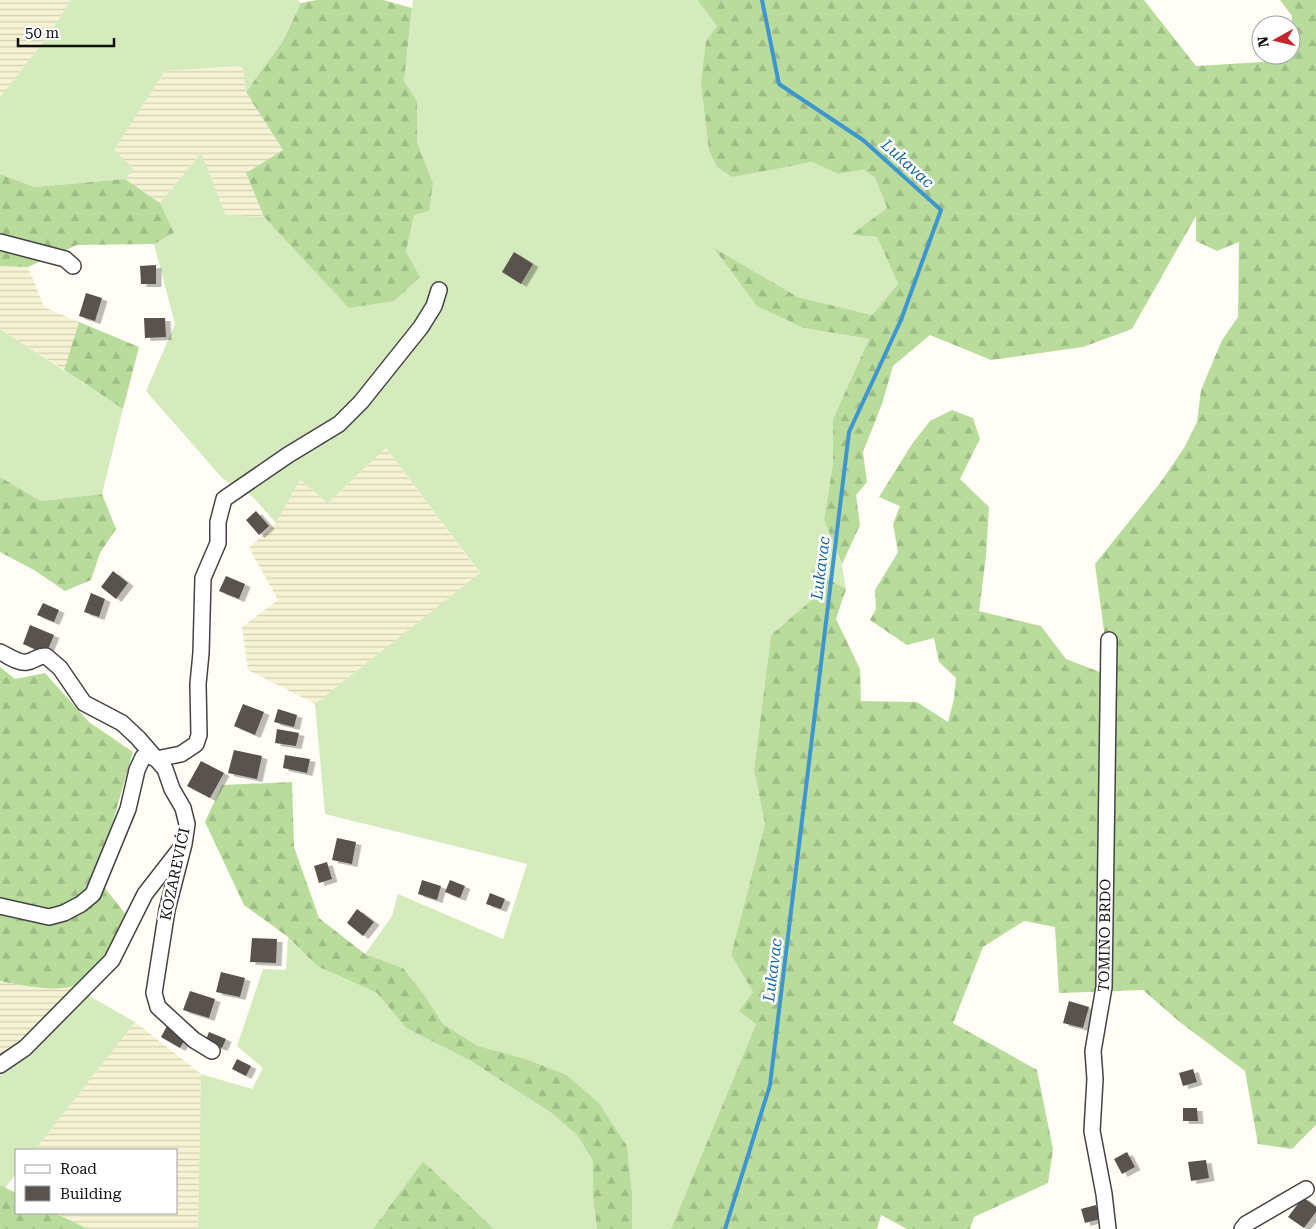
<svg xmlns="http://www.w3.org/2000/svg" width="1316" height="1229" font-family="'Roboto Serif',serif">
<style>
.farmland{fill:url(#farmland-rules)}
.grass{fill:#d5ebbd}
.forest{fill:url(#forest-firs)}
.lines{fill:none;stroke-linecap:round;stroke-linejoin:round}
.stream{stroke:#3f96cf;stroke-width:4}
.building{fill:#5a524d;filter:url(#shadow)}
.minor-casing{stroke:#444;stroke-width:18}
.minor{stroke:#fff;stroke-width:15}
.labels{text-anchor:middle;stroke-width:5;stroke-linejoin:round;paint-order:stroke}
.street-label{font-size:15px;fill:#111;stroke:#fff}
.water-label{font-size:16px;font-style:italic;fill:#1768a6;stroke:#fff}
</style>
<defs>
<pattern id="farmland-rules" width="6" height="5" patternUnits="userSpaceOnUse" patternTransform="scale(1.25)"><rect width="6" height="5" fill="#f6f3d4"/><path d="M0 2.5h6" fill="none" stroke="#d2cfb5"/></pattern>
<pattern id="forest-firs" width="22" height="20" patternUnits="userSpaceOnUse" patternTransform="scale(1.25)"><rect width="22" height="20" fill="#b9dc9c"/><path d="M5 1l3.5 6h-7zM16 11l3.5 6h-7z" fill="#9ebc85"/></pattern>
<filter id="shadow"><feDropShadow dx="5.5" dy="3" stdDeviation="0" flood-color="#0004"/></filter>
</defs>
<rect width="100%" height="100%" fill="#fffdf5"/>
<!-- farmland -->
<g class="farmland">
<polygon points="0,0 71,0 47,37 0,97"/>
<polygon points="242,66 246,92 283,150 246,173 264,217 226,215 201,153 160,203 125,179 134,168 113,151 165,71"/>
<polygon points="0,266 28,267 44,307 79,322 64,370 0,329"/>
<polygon points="386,448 480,574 315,704 248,670 242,627 278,600 249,548 276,523 300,480 328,503"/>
<polygon points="0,981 36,988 73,987 77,989 20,1048 0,1058"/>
<polygon points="135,1022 201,1074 198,1229 88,1229 55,1213 176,1213 176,1150 35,1150"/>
</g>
<!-- grass -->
<g class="grass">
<polygon points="71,0 298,0 301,3 283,41 246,92 242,66 165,71 114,150 134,169 125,179 35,187 0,174 0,97 47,37"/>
<polygon points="413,0 697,0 717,26 706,41 702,82 706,113 780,167 812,162 838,174 864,170 875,178 887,208 852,235 877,237 898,284 872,315 798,297 715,249 804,328 869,339 833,419 833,463 824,520 842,565 846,589 811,569 815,597 771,635 754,770 765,824 731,955 753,992 756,1024 671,1229 632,1229 632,1192 627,1146 599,1103 567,1075 526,1059 478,1046 443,1024 423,993 403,968 365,954 392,916 398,894 503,939 527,864 325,814 315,704 480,573 386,448 328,503 300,480 276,523 253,497 223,479 146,391 175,324 154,244 174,233 160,203 201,153 226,215 264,217 349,307 406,252 414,214 433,183 417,142 417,101 404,81"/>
<polygon points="0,329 123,409 102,494 41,501 0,477"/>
<polygon points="288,937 317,966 377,993 406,1028 471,1061 550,1112 577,1135 593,1161 593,1198 597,1229 494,1229 423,1161 373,1229 198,1229 201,1074 252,1089 263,1068 237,1046 263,969 286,970"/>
<polygon points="77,989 135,1022 35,1150 16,1150 16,1174 5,1188 0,1185 0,1058 20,1048"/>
</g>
<!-- forest -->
<g class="forest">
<polygon points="317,0 383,0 412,8 404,81 417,101 417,142 433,183 429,211 414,215 406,252 420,277 394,301 349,308 264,217 246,173 283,150 246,92 283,41 301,3"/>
<polygon points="697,0 1144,0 1196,66 1263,62 1271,55 1291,55 1292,16 1280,0 1316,0 1316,1125 1292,1149 1258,1144 1245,1071 1181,1023 1143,990 1059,993 1055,927 1024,921 983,947 953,1023 1037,1070 1053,1149 1048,1183 974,1217 970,1229 907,1229 881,1215 877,1229 671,1229 756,1024 739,1011 753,992 731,955 765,824 754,770 771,635 815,597 811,569 846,589 836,619 860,669 861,701 917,702 948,722 954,699 956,678 939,662 934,638 907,645 870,620 876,609 875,590 898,552 893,524 900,506 879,497 912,444 930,421 952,410 973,418 980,439 960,479 989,507 986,556 979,611 1041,626 1066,659 1110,676 1095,564 1160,483 1184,448 1197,422 1201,390 1222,340 1238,317 1239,242 1217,251 1196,241 1196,216 1132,329 1083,347 991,360 930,335 893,366 882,404 863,452 867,482 856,495 860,525 842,564 824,520 833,463 833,419 869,339 804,328 757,306 714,248 798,297 872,315 898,284 877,237 851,235 887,208 875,178 864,170 838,174 812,162 732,177 717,167 709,150 701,82 706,41 717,26"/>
<polygon points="0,174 35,187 125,179 160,203 174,233 154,244 77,245 28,267 0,266"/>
<polygon points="79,322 139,347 123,409 64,370"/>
<polygon points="0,477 41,501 102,494 116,529 100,553 91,580 65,591 34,570 0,552"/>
<path d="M0,667l15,12 30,-6 44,49 44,30 -32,111 4,25 25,32c-7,11 -23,46 -32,54 -27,23 -67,13 -98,7z"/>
<polygon points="292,782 294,847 319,918 365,954 403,968 423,993 443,1024 478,1046 526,1059 567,1075 599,1103 627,1146 632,1192 632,1229 597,1229 593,1198 593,1161 577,1135 550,1112 471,1061 406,1028 377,993 317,966 288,937 244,905 205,822 222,785"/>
<polygon points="423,1161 494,1229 373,1229"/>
<polygon points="0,1185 16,1193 16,1213 55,1213 88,1229 0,1229"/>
</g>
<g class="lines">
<!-- stream -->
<polyline class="stream" points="725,1229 770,1085 849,432 901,320 941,210 863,140 779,84 762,0"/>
</g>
<!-- building -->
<g class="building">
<polygon points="514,252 533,264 521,284 502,272"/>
<polygon points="156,265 156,284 141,284 140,266"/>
<polygon points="86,293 102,298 95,321 79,316"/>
<polygon points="144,318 165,318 166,337 145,338"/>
<polygon points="256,511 269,526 259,535 246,520"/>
<polygon points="113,571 128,583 116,599 101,587"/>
<polygon points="226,576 245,584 239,599 219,591"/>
<polygon points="91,593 105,599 99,617 84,612"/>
<polygon points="43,603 59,610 54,622 37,615"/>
<polygon points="30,625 54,635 46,654 23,644"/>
<polygon points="243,704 264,712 255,735 234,726"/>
<polygon points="278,709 297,715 294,727 274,722"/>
<polygon points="277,729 299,733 296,746 275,743"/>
<polygon points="234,750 262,756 257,779 228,773"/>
<polygon points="285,755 310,759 307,773 283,768"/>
<polygon points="201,761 224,773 210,798 187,786"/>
<polygon points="337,838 356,842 352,864 332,860"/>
<polygon points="327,862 332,879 319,883 314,866"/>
<polygon points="422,880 441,886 437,900 418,894"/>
<polygon points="450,880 465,886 460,898 445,892"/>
<polygon points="490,893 505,899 501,909 486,904"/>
<polygon points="357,909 374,922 363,936 347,923"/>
<polygon points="252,938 277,939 276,963 250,962"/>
<polygon points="221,972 245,978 240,997 216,992"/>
<polygon points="190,991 215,999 209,1018 183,1010"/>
<polygon points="1069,1001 1089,1007 1083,1028 1063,1023"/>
<polygon points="167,1026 187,1036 180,1048 161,1037"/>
<polygon points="209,1032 226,1039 222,1048 205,1042"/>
<polygon points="237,1059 251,1066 246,1076 232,1069"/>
<polygon points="1193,1069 1197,1082 1183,1086 1179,1073"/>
<polygon points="1183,1108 1197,1108 1198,1121 1183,1121"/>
<polygon points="1127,1152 1135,1167 1122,1174 1114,1159"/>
<polygon points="1206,1160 1209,1178 1191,1181 1188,1162"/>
<polygon points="1303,1197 1316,1207 1316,1212 1304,1228 1288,1217"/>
<polygon points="1096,1205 1100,1219 1085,1223 1081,1209"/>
</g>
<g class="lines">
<defs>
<g id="minor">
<polyline points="0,242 65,259 73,266"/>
<path d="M0,652c7,3 19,12 27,10 7,-1 10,-6 19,-6l14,12 24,35 38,20 16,15 27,31 7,20 11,19 4,16 -3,20 -17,66 -13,83 4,14 36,33 18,11"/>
<polyline points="156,759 181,754 196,744 199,735 198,684 201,653 203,578 218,543 218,522 224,499 288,455 339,424 361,402 421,327 434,306 439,290"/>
<polyline points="0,906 49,917 64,913 81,904 93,894 128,809 137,770 143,757 148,755 156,759"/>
<polyline points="0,1065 25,1048 112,960 145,894 180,849"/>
<path id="s1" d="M1108,1229l-4,-35 -12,-63 3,-52 -2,-28 11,-64 5,-347"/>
<polyline points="1242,1229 1246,1224 1306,1189"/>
</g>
</defs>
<!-- minor casing -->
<use href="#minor" class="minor-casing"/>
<!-- minor -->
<use href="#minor" class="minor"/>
</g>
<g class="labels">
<!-- street labels -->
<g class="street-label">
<text transform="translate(175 874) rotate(-78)" y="5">KOZAREVIĆI</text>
<text dy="5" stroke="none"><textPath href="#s1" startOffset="296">TOMINO BRDO</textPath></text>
</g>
<!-- water labels -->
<g class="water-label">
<text transform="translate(908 163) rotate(42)" y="6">Lukavac</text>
<text transform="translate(820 568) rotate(-83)" y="6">Lukavac</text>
<text transform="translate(772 970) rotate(-83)" y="6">Lukavac</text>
</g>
</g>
<!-- legend -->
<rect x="15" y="1149" width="162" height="65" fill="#ffffff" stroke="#a0a0a0"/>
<rect x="25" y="1165" width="25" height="8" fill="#ffffff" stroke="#a0a0a0"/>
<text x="60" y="1174" font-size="15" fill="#111111">Road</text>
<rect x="25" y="1186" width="25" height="15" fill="#5a524d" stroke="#a0a0a0"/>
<text x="60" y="1199" font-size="15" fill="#111111">Building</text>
<!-- north arrow -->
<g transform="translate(1276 40) rotate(262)"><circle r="24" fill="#ffffff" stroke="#a0a0a0"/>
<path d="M0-4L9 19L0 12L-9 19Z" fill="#c4262e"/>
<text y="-8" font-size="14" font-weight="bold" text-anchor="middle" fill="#111111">N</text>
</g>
<!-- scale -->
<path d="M18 38v8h96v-8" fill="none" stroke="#111111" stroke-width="2.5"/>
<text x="25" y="38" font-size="15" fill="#111111" stroke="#ffffff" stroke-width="4" paint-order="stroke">50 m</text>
</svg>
